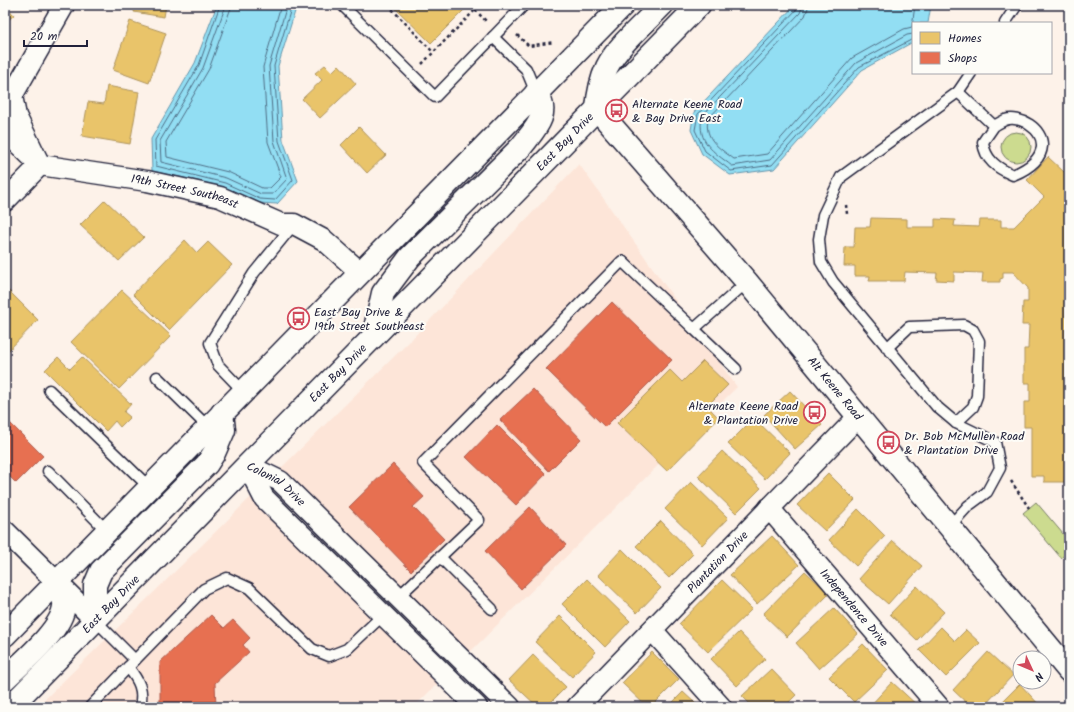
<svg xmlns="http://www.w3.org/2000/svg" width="1074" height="712" font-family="Kalam,sans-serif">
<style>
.built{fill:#fde5d8}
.green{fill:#ccdb8f;stroke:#777e65}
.water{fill:#92def3;stroke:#6593a9}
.homes{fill:#e9c46a;stroke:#ad935c}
.shops{fill:#e76f51;stroke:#ac584a}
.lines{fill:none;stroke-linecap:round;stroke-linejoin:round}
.shore{stroke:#4f6d85;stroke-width:1}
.lane-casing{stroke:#22223b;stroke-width:13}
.street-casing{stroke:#22223b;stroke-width:23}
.secondary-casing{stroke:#22223b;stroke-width:25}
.primary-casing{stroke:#22223b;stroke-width:25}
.path{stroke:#22223b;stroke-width:2.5;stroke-dasharray:3 3;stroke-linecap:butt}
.lane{stroke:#fdfcf7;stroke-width:10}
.street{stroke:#fdfcf7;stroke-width:20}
.secondary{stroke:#fdfcf7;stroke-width:22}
.primary{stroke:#fdfcf7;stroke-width:22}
.labels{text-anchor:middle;stroke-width:4;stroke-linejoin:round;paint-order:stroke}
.poi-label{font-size:12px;fill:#22223b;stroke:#fdfcf7;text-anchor:start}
.street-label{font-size:12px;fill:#22223b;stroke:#fdfcf7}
</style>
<rect width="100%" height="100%" fill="#fdf2e9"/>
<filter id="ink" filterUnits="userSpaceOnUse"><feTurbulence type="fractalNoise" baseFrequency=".025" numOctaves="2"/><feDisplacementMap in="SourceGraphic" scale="8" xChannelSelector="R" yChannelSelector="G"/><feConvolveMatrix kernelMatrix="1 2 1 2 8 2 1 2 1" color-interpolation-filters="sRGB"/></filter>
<g filter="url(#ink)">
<!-- built -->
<g class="built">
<polygon points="579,164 737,387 469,653 288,473 280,469 409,342"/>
<polygon points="251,497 257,506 438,683 414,707 37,707"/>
</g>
<!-- green -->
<g class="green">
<circle cx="1016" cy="147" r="15"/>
<polygon points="1036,502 1069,541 1069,551 1061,558 1023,513"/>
</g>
<!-- water -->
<g class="water">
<polygon points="217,5 297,5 278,66 283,140 298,181 277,204 259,203 224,187 152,171 151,139 195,63"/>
<polygon points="795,5 931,5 928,23 913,23 913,42 862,70 774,169 730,175 702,154 691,130 694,112"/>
</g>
<!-- homes -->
<g class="homes">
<polygon points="5,5 14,15 5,23"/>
<polygon points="135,5 166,5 164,17 134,12"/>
<polygon points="392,5 469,5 431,43"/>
<polygon points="130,21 166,33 149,83 113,70"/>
<polygon points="325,65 332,72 339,65 356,84 320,118 302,99 322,80 315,73"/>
<polygon points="107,86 139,92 130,144 82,136 88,102 104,104"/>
<polygon points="359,127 386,155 367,173 341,145"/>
<polygon points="1048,157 1064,172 1069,167 1069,476 1065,476 1065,482 1044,482 1044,476 1031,476 1031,427 1024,427 1024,402 1030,402 1030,383 1024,383 1024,349 1028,349 1029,325 1022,325 1023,302 1028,302 1028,288 1013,272 1003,272 1003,278 1000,279 1000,282 982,282 983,273 954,272 954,281 936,280 937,273 905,272 904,281 869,281 870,276 855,276 855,266 844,266 845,247 854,247 855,227 870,227 871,218 907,219 907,227 935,227 935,219 955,220 954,226 979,227 980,220 1001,220 1001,227 1014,227 1044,197 1027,180"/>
<polygon points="105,200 144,237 119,261 80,225"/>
<polygon points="185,240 197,253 208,242 232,265 169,330 133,294"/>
<polygon points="5,287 38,320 5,354"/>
<polygon points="122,290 171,336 119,389 71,342"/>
<polygon points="58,357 70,369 82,357 131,404 124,412 130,417 120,427 115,421 106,431 45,370"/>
<polygon points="703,361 728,385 707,406 719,418 667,471 617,423 670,370 682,382"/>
<polygon points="790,391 822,425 795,449 764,415"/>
<polygon points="754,418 790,453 765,479 728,444"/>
<polygon points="722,451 761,488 736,513 698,476"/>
<polygon points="828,473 855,500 825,531 797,505"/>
<polygon points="691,482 728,518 702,545 665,509"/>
<polygon points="858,509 885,536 856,566 829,540"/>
<polygon points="661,521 693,554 669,578 636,546"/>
<polygon points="772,536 799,565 757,604 730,575"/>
<polygon points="893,541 922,566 888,604 859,579"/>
<polygon points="622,549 661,588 637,613 598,575"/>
<polygon points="805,571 829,594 787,637 763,614"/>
<polygon points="587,579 630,621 605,647 562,604"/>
<polygon points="722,580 752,609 708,652 679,624"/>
<polygon points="917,586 944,612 917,640 890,614"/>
<polygon points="834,608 858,634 819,669 796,643"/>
<polygon points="560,616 596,652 572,677 535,642"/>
<polygon points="941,627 955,641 966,630 980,643 946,677 919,650"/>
<polygon points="739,632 765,659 737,686 711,659"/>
<polygon points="863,644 888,670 854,702 829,677"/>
<polygon points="652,652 679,679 651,707 647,707 622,683"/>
<polygon points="988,652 1013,675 983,707 971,707 953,690"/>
<polygon points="533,655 566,687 546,707 538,707 509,680"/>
<polygon points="771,669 796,695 784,707 753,707 742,696"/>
<polygon points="892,682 919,707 869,707"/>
<polygon points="1020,684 1041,707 997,707"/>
<polygon points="683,692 696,704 699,707 668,707"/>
</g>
<!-- shops -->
<g class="shops">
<polygon points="612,302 672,360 605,427 546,369"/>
<polygon points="533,389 581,439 549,471 500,420"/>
<polygon points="7,420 43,456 16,483 5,472 5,423"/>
<polygon points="497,425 546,474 516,505 466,457"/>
<polygon points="393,464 424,497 413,507 444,539 411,571 349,507"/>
<polygon points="530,507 566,545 521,589 485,551"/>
<polygon points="211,615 224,628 233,620 250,638 243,645 249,652 215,683 216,707 160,707 160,662"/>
</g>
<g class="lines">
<!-- shore -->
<g class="shore">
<polyline points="220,5 199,65 155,140 156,166 225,183 260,199 275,200 293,180 279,141 274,66 292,5"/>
<polyline points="226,5 203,68 160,141 161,162 226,178 261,194 273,194 287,179 274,141 269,66 287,5"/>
<polyline points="232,5 209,69 166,142 167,157 228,172 262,188 270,188 281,177 268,142 263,67 281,5"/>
<polyline points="798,5 797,9 698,114 695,130 705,151 731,171 772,165 859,67 913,39"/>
<path d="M803,5l-3,8 -98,103c-5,27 11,35 30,50l38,-6 86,-97 51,-28 6,-1"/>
<path d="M809,5l-4,11 -97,103c-4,20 11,29 26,40l33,-5 85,-96 52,-29 8,-2 3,-22"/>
</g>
<defs>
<g id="lane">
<polyline points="344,7 435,97 524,5"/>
<polyline points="1005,23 1017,5"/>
<polyline points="493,37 526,69 536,93"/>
<path d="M958,92l36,34c3,-2 7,-4 11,-6 15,-5 38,9 37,26 -1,15 -17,24 -29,29 -16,-7 -28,-15 -30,-33l11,-16"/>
<polyline points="694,329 736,369"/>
<polyline points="887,348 909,327 964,325 973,330 979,341 977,396 973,407 956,423"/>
<polyline points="157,377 208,427"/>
<polyline points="49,390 149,487"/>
<polyline points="243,391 218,365 210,343 254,273 294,224"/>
<polyline points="48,471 107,531"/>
<polyline points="949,527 968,506 987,492 1000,468 995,442 956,423 937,407 833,282 821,262 819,239 823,215 841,177 958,92 971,73"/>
<polyline points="440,557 492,609"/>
<polyline points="397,598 479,520 423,463 622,261 694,329 747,282"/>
<polyline points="135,660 204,589 227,578 249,588 312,649 329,656 347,649 383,615"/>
<path d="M128,667c11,14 16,23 12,40"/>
<polyline points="90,707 135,660 95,620"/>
</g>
<g id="street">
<path id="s1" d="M5,131l35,34 107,16 73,16 61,27h13l30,16 36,32"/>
<polyline points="5,201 40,165 16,116 12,96 64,5"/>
<path id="s2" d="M247,465l33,16 230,226"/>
<polyline points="247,465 264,498 477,707"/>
<path id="s3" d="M769,508l170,199"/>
<polyline points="5,531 95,620"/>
<polyline points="652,630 721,707"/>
<path id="s4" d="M577,707l281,-290"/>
</g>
<g id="secondary">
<path id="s5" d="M597,109l150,173 322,389"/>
</g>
<g id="primary">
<path d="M597,109c1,-14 4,-29 10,-42 12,-23 37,-43 55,-62"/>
<path d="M373,337l10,-44 27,-36 111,-110c13,-17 31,-33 15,-54"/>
<polyline points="95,620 95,585 101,571 207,464 214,453 224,430 222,413"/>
<polyline points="5,635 623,5"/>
<path d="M5,679c17,-17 57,-49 59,-73 1,-7 -5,-16 -7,-24"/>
<path id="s6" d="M10,707l689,-702"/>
</g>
</defs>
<!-- lane casing -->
<use href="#lane" class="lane-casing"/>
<!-- street casing -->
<use href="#street" class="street-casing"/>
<!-- secondary casing -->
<use href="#secondary" class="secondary-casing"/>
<!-- primary casing -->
<use href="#primary" class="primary-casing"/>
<!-- path -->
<g class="path">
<polyline points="388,5 433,52"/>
<polyline points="475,10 487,22"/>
<polyline points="517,35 529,46 554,42"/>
<polyline points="422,64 480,5"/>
<polyline points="846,205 847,214"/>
<polyline points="1011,481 1029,508"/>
</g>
<!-- lane -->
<use href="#lane" class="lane"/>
<!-- street -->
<use href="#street" class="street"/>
<!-- secondary -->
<use href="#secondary" class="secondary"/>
<!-- primary -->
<use href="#primary" class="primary"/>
</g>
</g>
<!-- icons -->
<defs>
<symbol id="bus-ring" viewBox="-11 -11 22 22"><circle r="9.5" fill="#fdfcf7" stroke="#d1495b" stroke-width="1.5"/><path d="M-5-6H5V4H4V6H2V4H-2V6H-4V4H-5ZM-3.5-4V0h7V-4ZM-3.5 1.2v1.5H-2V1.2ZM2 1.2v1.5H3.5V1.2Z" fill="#d1495b"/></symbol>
</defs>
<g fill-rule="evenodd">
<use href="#bus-ring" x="604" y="98" width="25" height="25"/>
<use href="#bus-ring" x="286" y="306" width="25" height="25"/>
<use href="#bus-ring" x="802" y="400" width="25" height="25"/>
<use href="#bus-ring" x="876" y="430" width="25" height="25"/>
</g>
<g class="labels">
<!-- poi labels -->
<g class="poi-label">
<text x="632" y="108">Alternate Keene Road<tspan x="632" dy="14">&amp; Bay Drive East</tspan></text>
<text x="314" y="316">East Bay Drive &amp;<tspan x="314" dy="14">19th Street Southeast</tspan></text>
<text x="798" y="410" text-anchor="end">Alternate Keene Road<tspan x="798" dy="14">&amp; Plantation Drive</tspan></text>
<text x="904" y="440">Dr. Bob McMullen Road<tspan x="904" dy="14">&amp; Plantation Drive</tspan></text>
</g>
<!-- street labels -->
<g class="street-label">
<text dy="4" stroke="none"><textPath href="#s6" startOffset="792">East Bay Drive</textPath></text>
<text dy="4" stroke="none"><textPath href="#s1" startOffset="196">19th Street Southeast</textPath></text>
<text dy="4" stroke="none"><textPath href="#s6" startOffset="468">East Bay Drive</textPath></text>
<text dy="4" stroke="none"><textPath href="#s5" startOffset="367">Alt Keene Road</textPath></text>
<text dy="4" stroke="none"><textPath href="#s2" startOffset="35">Colonial Drive</textPath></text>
<text dy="4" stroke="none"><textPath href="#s4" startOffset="202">Plantation Drive</textPath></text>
<text dy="4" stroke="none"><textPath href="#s6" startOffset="144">East Bay Drive</textPath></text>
<text dy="4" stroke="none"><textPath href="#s3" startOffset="131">Independence Drive</textPath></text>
</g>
</g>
<!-- margin -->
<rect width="1074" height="712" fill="none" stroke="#fdfcf7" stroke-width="20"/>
<rect x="10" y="10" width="1054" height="692" fill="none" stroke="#22223b" stroke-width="1.5" filter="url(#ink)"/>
<!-- legend -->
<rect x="912" y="22" width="140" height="52" fill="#fdfcf7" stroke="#a5a5ac"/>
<rect x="920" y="32" width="20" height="12" fill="#e9c46a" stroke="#a5a5ac"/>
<text x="948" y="42" font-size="12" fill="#22223b">Homes</text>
<rect x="920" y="52" width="20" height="12" fill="#e76f51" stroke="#a5a5ac"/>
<text x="948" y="62" font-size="12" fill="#22223b">Shops</text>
<!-- north arrow -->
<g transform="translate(1032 670) rotate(134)"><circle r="19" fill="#fdfcf7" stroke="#a5a5ac"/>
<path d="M0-3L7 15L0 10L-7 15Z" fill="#d1495b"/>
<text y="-6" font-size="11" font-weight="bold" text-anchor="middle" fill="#22223b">N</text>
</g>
<!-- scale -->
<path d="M24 40v6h63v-6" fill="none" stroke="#22223b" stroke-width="2"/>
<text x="30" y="40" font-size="12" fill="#22223b" stroke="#fdfcf7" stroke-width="3" paint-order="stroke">20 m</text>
</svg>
